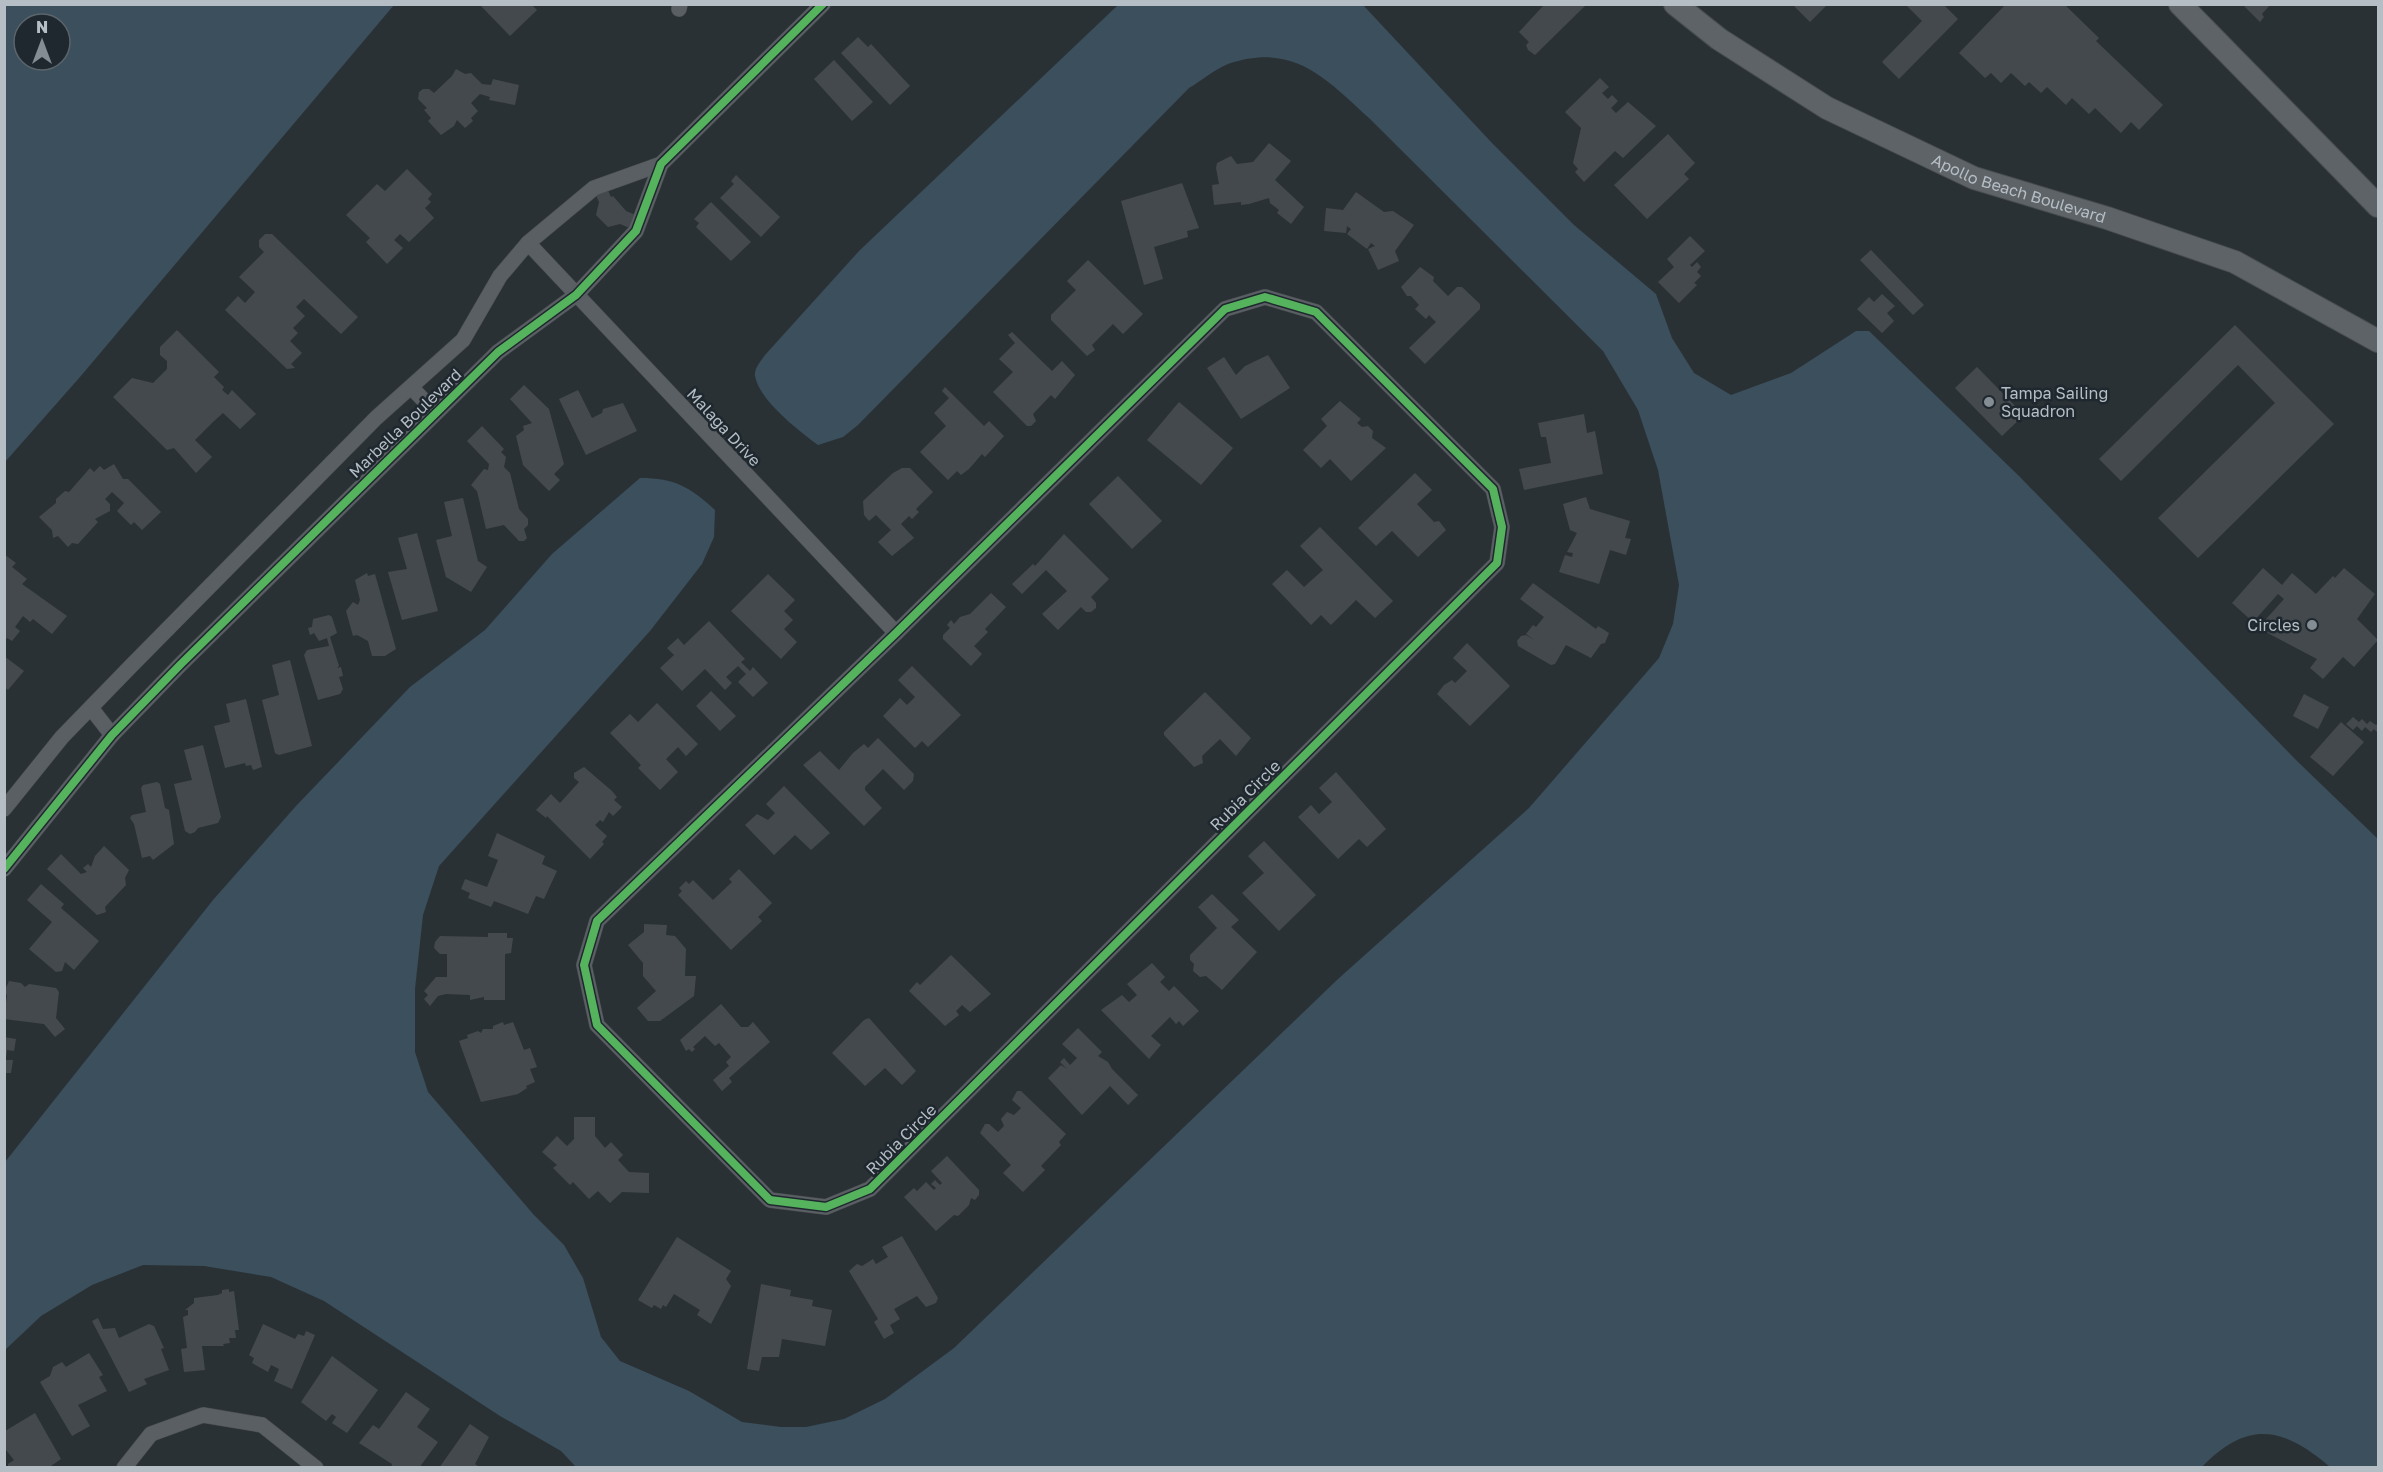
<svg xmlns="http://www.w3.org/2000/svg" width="2383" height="1472" font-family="'Golos Text',sans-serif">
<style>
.water{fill:#3b4f5c;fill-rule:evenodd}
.building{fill:#44494d}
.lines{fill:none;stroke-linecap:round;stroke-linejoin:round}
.minor-casing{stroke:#484d50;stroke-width:16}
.secondary-casing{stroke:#484d50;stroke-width:24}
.minor{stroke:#5a5f63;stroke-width:15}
.secondary{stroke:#5e6367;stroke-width:22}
.cycleway-casing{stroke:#1f282f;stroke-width:11}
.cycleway{stroke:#56b35d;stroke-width:8}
.poi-dot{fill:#848d93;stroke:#1f282f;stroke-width:2}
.labels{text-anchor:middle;stroke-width:5;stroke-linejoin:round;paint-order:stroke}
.street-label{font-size:16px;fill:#b5bec5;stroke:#1f282f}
.poi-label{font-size:16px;fill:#b5bec5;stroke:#1f282f;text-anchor:start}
</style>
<rect width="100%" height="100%" fill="#2a3135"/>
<!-- water -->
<g class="water">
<path d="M5,4l389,1 -314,372 -75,85zM24,24h36v36h-36z"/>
<path d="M1118,5h245l129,138 82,82 82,69 16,44 22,35 37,22 60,-22 65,-42h13l150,145 277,284 82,79v628h-48c-48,-41 -83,-47 -129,1l-1625,-1 -15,-16 -61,-35 -176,-115 -53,-24 -67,-11 -61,-1 -51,20 -51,31 -36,34v-188l208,-262 83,-94 114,-119 75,-57 67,-76 88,-76c35,0 50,9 75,32l-1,27 -12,27 -52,67 -211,235 -16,49 -8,74v63l13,40 106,123 30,30 19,33 18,59 19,24 69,30 53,31 39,5h25l38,-8 41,-20 69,-51 384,-369 191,-171 130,-150 14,-34 6,-39 -21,-115 -20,-60 -35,-59 -234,-233c-44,-40 -75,-76 -141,-54 -13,5 -27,17 -39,24l-331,337 -15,12 -25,8c-19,-14 -59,-45 -63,-69 -1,-8 6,-15 10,-21l94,-104z"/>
</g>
<!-- building -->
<g class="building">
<polygon points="479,4 531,4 537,10 510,36"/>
<polygon points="1587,4 1535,55 1528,50 1526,45 1529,42 1519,32 1544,5"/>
<polygon points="1792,4 1828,4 1810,22"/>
<polygon points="1905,4 1943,4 1958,19 1899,79 1882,62 1922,21"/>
<polygon points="2006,4 2064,4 2099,38 2096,41 2163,105 2139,130 2131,122 2121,133 2095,108 2089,114 2072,98 2066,105 2047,87 2041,93 2029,82 2025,86 2011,73 2001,83 1991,73 1985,78 1959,53"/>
<polygon points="2242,4 2271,4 2262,14 2264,17 2260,22"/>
<polygon points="858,37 868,47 871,44 910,86 890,105 841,53"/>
<polygon points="834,60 873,102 852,121 814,79"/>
<polygon points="456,69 465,74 471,73 482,84 491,85 493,79 519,85 515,105 489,100 490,97 480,94 471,103 478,111 471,118 473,121 465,128 457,120 454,126 441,135 428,121 431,118 424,110 427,108 418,99 419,92 423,89 429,89 434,93 452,76"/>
<polygon points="1600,78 1609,87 1602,93 1608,99 1612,95 1618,101 1611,108 1616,113 1628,102 1656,126 1623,158 1615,151 1584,182 1575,172 1578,169 1573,163 1581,128 1565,112"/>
<polygon points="1668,134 1695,163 1684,174 1689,179 1647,219 1614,185"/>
<polygon points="1269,143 1291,161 1275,180 1304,207 1291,224 1277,213 1279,210 1270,203 1269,198 1249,204 1241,205 1241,202 1214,205 1212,185 1219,184 1216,168 1217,163 1231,156 1237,164 1253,162"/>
<polygon points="407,169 432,194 428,199 431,202 425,208 434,218 409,242 400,234 394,240 403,248 387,264 366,242 370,238 346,215 377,184 385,191"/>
<polygon points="736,175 780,217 761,237 720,198 734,184 731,181"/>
<polygon points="1182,183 1199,228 1187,231 1188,237 1154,247 1163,279 1144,285 1121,201"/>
<polygon points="606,186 611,197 613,196 626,211 638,216 632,229 620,224 608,227 596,215 599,202 594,191"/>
<polygon points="1356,192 1384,212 1393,211 1414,225 1395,251 1399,261 1378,270 1368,249 1375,246 1371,243 1367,249 1347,234 1351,229 1347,226 1346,233 1324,231 1326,208 1343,210"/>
<polygon points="711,202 751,242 731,261 696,227 699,223 694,219"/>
<polygon points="265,234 272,234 358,317 341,334 304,299 296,307 305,316 293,328 298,333 290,341 302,353 291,364 295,368 287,369 225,310 238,296 245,303 255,292 239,277 264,252 259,247 259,240"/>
<polygon points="1690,236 1705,251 1690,265 1692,267 1697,262 1701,267 1697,272 1701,276 1694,283 1697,285 1679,303 1658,282 1674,267 1667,259"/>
<polygon points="1871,250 1924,305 1913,315 1860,260"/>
<polygon points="1088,260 1143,314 1123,334 1113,324 1092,345 1095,350 1087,356 1051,320 1051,315 1076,290 1067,281"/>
<polygon points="1420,267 1434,277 1433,281 1448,296 1457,287 1462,287 1480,304 1480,309 1425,364 1409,348 1436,322 1429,315 1426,319 1415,309 1419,305 1411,296 1407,296 1401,287"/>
<polygon points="1882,294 1895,306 1887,313 1894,321 1882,333 1857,309 1869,297 1874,302"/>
<polygon points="2235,325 2334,424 2198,558 2158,518 2275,403 2238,365 2121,481 2099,459"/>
<polygon points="177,330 219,372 214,377 224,387 222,390 228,395 232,390 256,414 240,429 223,413 213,422 195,440 212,457 196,473 174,448 167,450 113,397 132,378 153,383 167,369 167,361 160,355 160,347"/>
<polygon points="1012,332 1052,371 1062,361 1075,375 1055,399 1051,395 1033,414 1036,421 1031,426 1027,426 993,392 1013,372 999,359 1015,343 1008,335"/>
<polygon points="1268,355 1290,388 1241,419 1207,368 1224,357 1236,375 1245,366"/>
<polygon points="1977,367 2024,415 2002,436 1955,388"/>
<polygon points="524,385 549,409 564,464 554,474 560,480 549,491 523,465 516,436 524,430 523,426 532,423 510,399"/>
<polygon points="945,387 984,426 989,421 1004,436 985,457 982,454 969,469 961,475 957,471 948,480 920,452 946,426 934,413 949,398 942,391"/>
<polygon points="578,390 592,418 602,413 603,409 623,403 637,431 586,455 559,399"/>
<polygon points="1340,401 1361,419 1357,423 1362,427 1368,426 1373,431 1372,438 1386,448 1351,481 1330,459 1321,468 1303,450 1327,426 1321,419"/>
<polygon points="1179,402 1233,448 1201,485 1147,440"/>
<polygon points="1584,414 1587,433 1595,431 1603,474 1524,490 1519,469 1551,463 1546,437 1541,437 1538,423"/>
<polygon points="482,426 504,449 501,452 506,457 504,467 510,473 519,509 528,519 528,525 524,529 527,538 524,541 519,541 504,525 486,529 477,491 471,485 484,469 488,470 489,464 467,441"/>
<polygon points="114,464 123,479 128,479 161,512 142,530 134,522 131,525 117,511 124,503 112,492 105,499 110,504 110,511 95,519 98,522 78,544 72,543 68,547 58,536 53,538 52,530 39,517 56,503 56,499 65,491 69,492 90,468 94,472 100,466 104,470"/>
<polygon points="902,468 910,468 933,492 916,509 919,512 912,519 909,516 901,524 914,538 892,556 878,542 891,530 876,515 869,521 864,515 863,501 893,473"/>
<polygon points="1415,473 1432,490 1417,504 1434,522 1439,521 1446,530 1418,557 1392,531 1376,546 1358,528"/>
<polygon points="1118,476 1162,521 1132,549 1089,504"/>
<polygon points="1586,497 1590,509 1630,521 1625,538 1631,539 1626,555 1610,550 1599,584 1559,572 1565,555 1572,557 1573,553 1567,552 1577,533 1570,530 1563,504"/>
<polygon points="463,498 478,561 487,567 471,592 446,577 436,540 452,536 444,502"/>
<polygon points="1320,527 1393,601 1375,618 1356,600 1331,625 1321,615 1311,625 1272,584 1287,570 1304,587 1323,570 1300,546"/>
<polygon points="417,533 438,611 402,620 388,572 407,569 398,538"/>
<polygon points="1064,534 1109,579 1091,597 1096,603 1096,608 1091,612 1086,612 1081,607 1058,630 1042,614 1067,591 1046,570 1022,594 1012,584 1033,564 1035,566"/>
<polygon points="4,554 16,563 12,567 27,579 22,584 67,616 52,634 33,619 30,622 23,616 15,627 20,631 12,641 7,638 4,642"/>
<polygon points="2263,568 2282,585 2292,573 2316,594 2333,576 2335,578 2344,568 2375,594 2357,619 2378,640 2354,667 2343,657 2323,679 2310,668 2317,659 2258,628 2284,599 2278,594 2253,622 2232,603"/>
<polygon points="367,573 368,576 375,574 396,649 385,656 372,656 368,641 357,635 353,636 346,611 353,602 358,605 360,600 355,580"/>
<polygon points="768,574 795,600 784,611 793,620 784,629 797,642 781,659 731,611"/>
<polygon points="1533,583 1596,629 1598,626 1609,633 1605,643 1601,644 1591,658 1566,645 1555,664 1551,665 1518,646 1517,641 1521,636 1526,635 1534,640 1526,634 1533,625 1536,627 1544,617 1520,599"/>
<polygon points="991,593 1006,607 985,629 988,632 974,646 982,654 971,666 943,639 943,635 950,628 947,625 951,620 954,624 960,617 970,614"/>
<polygon points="329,615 332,617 337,633 330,637 339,666 337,668 341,667 343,676 339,677 343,689 340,694 318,700 304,655 307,650 329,646 327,638 319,641 314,633 310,635 308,628 312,627 313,619"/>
<polygon points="709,621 745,659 741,662 750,671 753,667 768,683 753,697 738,682 746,674 738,666 726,677 732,683 725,690 705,669 682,691 660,668 674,655 667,648 678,638 684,645"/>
<polygon points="1467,643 1510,686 1470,726 1437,694 1444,685 1452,680 1455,683 1467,671 1453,658"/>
<polygon points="4,656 24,671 8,690 4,687"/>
<polygon points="290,660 312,746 279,755 275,753 262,700 279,695 272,665"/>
<polygon points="912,666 961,715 928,747 922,741 915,748 883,716 900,698 907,705 915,697 898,680"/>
<polygon points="711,691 736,716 720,731 696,706"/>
<polygon points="1205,692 1251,738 1236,756 1220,739 1202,756 1203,763 1194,767 1164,735 1164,732"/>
<polygon points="2304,694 2329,707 2318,729 2293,716"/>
<polygon points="246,699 262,767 253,770 251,765 246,766 245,763 225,768 214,726 230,722 226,704"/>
<polygon points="657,703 698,744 686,756 678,747 666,759 678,772 660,790 638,768 641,765 610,733 630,714 638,722"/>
<polygon points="2353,717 2359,722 2362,719 2367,724 2370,721 2376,725 2378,723 2378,733 2374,729 2371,732 2365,727 2362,731 2357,726 2353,730 2346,724"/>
<polygon points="2341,722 2364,742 2333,776 2310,757"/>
<polygon points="878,738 914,774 913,781 904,790 883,769 865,787 865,790 882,808 864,826 803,765 820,751 839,770 853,753 864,744 868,748"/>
<polygon points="203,745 221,817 218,823 198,828 195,832 190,834 185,831 174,784 192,780 184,750"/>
<polygon points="584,767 612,791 617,797 614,800 622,807 613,816 609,812 603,822 600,820 595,825 607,836 602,842 604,844 590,859 547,816 546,818 536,810 551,794 560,803 579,782 574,778 574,773"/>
<polygon points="1336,772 1386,829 1367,847 1359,839 1338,859 1298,817 1311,805 1319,814 1332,802 1319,788"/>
<polygon points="157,782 160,784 165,808 169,810 174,844 153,860 150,856 142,858 134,824 130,818 132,815 146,812 141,788 143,785"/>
<polygon points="784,786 830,833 811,850 795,835 774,855 745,825 757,814 768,820 775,813 766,804"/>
<polygon points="497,833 545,856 542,864 557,871 544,899 536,896 528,914 494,901 491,907 468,898 470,893 461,889 465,879 487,887 498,860 488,856"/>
<polygon points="1264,841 1316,895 1279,931 1242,893 1264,873 1248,856"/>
<polygon points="104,846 129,870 125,878 126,885 105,907 106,912 97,915 47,869 61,854 81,874 87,872 83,868 88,864 91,867 95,856"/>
<polygon points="739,869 772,903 758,917 762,921 731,950 678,895 682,891 679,888 686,881 689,884 693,880 713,900 732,882 729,879"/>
<polygon points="41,884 64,904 61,908 99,941 74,970 65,962 62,971 56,972 29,949 52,922 27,900"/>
<polygon points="1212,894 1239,920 1231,927 1257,952 1222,990 1206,976 1200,977 1193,971 1194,964 1190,960 1190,955 1217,928 1198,907"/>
<polygon points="644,924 667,925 666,935 675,936 686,949 685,976 696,976 694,996 660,1021 648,1021 637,1008 656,991 643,976 643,963 628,945 644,932"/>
<polygon points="488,933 507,933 507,938 513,938 511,953 505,954 505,1000 484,1000 484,997 470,1000 470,995 446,994 438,996 430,1006 424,999 428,995 424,991 436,977 447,977 447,954 440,954 434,948 435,942 440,936 488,937"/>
<polygon points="951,955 991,994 970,1012 962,1005 956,1011 959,1015 945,1026 909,991 917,982 920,985"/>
<polygon points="1152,963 1165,977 1160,982 1169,991 1174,986 1199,1011 1183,1026 1179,1021 1176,1024 1170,1017 1151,1036 1161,1045 1149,1059 1101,1010 1122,995 1129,1002 1137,995 1127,984"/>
<polygon points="9,981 21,983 25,987 29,984 56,988 59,992 56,1018 65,1029 55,1037 44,1024 4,1019 7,995 4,992"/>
<polygon points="721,1004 741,1027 748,1027 753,1022 770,1042 729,1078 732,1082 722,1091 713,1080 729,1066 726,1062 731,1057 719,1043 715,1046 705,1036 693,1047 695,1049 692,1052 689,1049 686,1051 680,1040"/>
<polygon points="869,1018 916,1071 902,1085 885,1068 865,1086 832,1053 864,1020"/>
<polygon points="503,1022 504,1025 513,1022 524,1050 530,1048 537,1067 530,1069 535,1082 526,1086 527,1088 518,1094 481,1102 459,1041 468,1038 467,1035 478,1031 481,1033 483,1029 493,1029 493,1026"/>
<polygon points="1078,1028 1102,1052 1098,1056 1108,1062 1112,1069 1138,1095 1128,1105 1110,1086 1082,1115 1048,1078 1061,1065 1067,1069 1060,1062 1064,1058 1070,1065 1077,1058 1062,1044"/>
<polygon points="4,1037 16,1039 14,1051 7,1050 6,1058"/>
<polygon points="4,1060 13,1060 11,1073 4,1073"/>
<polygon points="1017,1091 1021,1091 1066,1134 1059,1142 1061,1145 1041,1166 1045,1170 1023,1192 1003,1173 1011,1165 980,1133 985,1124 989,1124 998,1132 1004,1126 1001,1119 1007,1112 1014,1115 1021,1108 1012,1100"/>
<polygon points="574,1117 595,1117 595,1136 605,1148 611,1142 623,1155 618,1160 629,1172 649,1173 649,1193 622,1192 610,1203 598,1191 589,1199 573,1182 570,1185 553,1168 557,1165 542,1152 557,1136 567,1146 574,1139"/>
<polygon points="947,1156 979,1190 979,1195 975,1200 971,1198 969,1205 958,1216 954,1215 936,1231 904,1197 914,1188 917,1191 926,1182 934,1190 936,1188 931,1184 935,1180 940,1185 942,1183 931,1171"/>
<polygon points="902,1236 938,1298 936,1303 926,1307 917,1296 894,1309 900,1319 890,1325 894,1333 884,1339 874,1322 878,1319 849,1271 857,1264 862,1266 873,1259 876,1264 888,1257 882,1247"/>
<polygon points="677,1237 731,1271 726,1279 731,1286 711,1324 697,1315 700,1310 674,1294 666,1307 663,1305 661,1309 654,1305 652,1308 638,1300"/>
<polygon points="761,1284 791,1290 790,1296 813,1300 812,1306 832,1310 825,1346 782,1339 779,1357 762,1357 759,1371 747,1369"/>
<polygon points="229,1289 229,1292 234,1291 239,1330 235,1330 236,1338 229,1338 230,1343 223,1344 224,1346 202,1346 205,1370 184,1372 181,1349 187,1348 183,1317 188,1315 188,1310 185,1310 194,1303 194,1298 218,1295 222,1293 222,1290"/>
<polygon points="98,1318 103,1329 115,1328 119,1338 149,1324 154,1326 164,1348 161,1349 169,1370 144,1379 147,1384 129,1392 92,1321"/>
<polygon points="263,1324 295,1339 298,1334 304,1336 306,1331 315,1335 292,1389 274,1381 279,1369 271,1365 268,1372 252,1363 254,1358 249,1355"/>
<polygon points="89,1353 103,1375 99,1377 107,1391 78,1405 90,1426 72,1436 40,1382 50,1376 53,1367 62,1362 66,1367"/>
<polygon points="332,1356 378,1390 347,1433 332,1423 336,1417 332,1414 326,1421 301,1402"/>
<polygon points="406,1392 430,1409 417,1427 438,1442 419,1468 391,1468 392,1464 359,1443 373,1425 379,1429"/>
<polygon points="35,1413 61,1459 51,1466 52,1468 8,1468 8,1464 14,1460 6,1450 5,1431"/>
<polygon points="470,1424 489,1437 475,1464 481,1468 439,1468"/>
</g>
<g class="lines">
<defs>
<g id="minor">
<polyline points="679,9 680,4"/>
<polyline points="528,243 896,633"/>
<polygon points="1265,297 1316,312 1493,489 1502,527 1497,563 870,1189 826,1207 770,1200 597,1025 584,965 597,921 896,633 1225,309"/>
<polyline points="411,387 435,412"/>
<polyline points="91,708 112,735"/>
<polyline points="4,809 62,737 132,665 376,418 463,340 500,276 528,243 594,188 661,164"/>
<polyline points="4,869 112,735 181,664 498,352 576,295 636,231 661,164 823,4"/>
<polyline points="124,1468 151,1434 203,1415 262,1425 316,1468"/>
</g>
<g id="secondary">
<path id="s1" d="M1675,4l44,35 108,69 147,70 133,40 128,44 143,79"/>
<polyline points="2180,4 2378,206"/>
</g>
</defs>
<!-- minor casing -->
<use href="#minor" class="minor-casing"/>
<!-- secondary casing -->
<use href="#secondary" class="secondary-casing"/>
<!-- minor -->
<use href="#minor" class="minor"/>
<!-- secondary -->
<use href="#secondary" class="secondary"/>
<defs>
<g id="cycleway">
<polygon points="1265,297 1316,312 1493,489 1502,527 1497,563 870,1189 826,1207 770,1200 597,1025 584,965 597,921 896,633 1225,309"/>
<polyline points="4,869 112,735 181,664 498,352 576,295 636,231 661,164 823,4"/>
</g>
</defs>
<!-- cycleway casing -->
<use href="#cycleway" class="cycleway-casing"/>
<!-- cycleway -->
<use href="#cycleway" class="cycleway"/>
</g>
<!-- markers -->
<g class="poi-dot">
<circle cx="1989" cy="402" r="6"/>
<circle cx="2312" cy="625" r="6"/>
</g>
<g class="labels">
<!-- street labels -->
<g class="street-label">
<text dy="6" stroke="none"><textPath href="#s1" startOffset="393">Apollo Beach Boulevard</textPath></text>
<text transform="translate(405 423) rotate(-44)" y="6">Marbella Boulevard</text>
<text transform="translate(724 427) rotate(47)" y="6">Malaga Drive</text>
<text transform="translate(1245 795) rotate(-45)" y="6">Rubia Circle</text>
<text transform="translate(901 1139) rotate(-45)" y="6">Rubia Circle</text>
</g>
<!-- poi labels -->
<g class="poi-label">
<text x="2001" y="399">Tampa Sailing<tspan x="2001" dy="18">Squadron</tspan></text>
<text x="2300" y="631" text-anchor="end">Circles</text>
</g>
</g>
<!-- border -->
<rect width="2383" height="1472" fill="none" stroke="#b5bec5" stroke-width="12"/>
<!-- north arrow -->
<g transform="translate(42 42)"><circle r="28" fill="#1f282f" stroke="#5b646b" stroke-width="1.5"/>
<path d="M0-4.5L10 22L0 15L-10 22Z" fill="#848d93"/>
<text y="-9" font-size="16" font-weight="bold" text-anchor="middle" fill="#b5bec5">N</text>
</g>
</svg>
